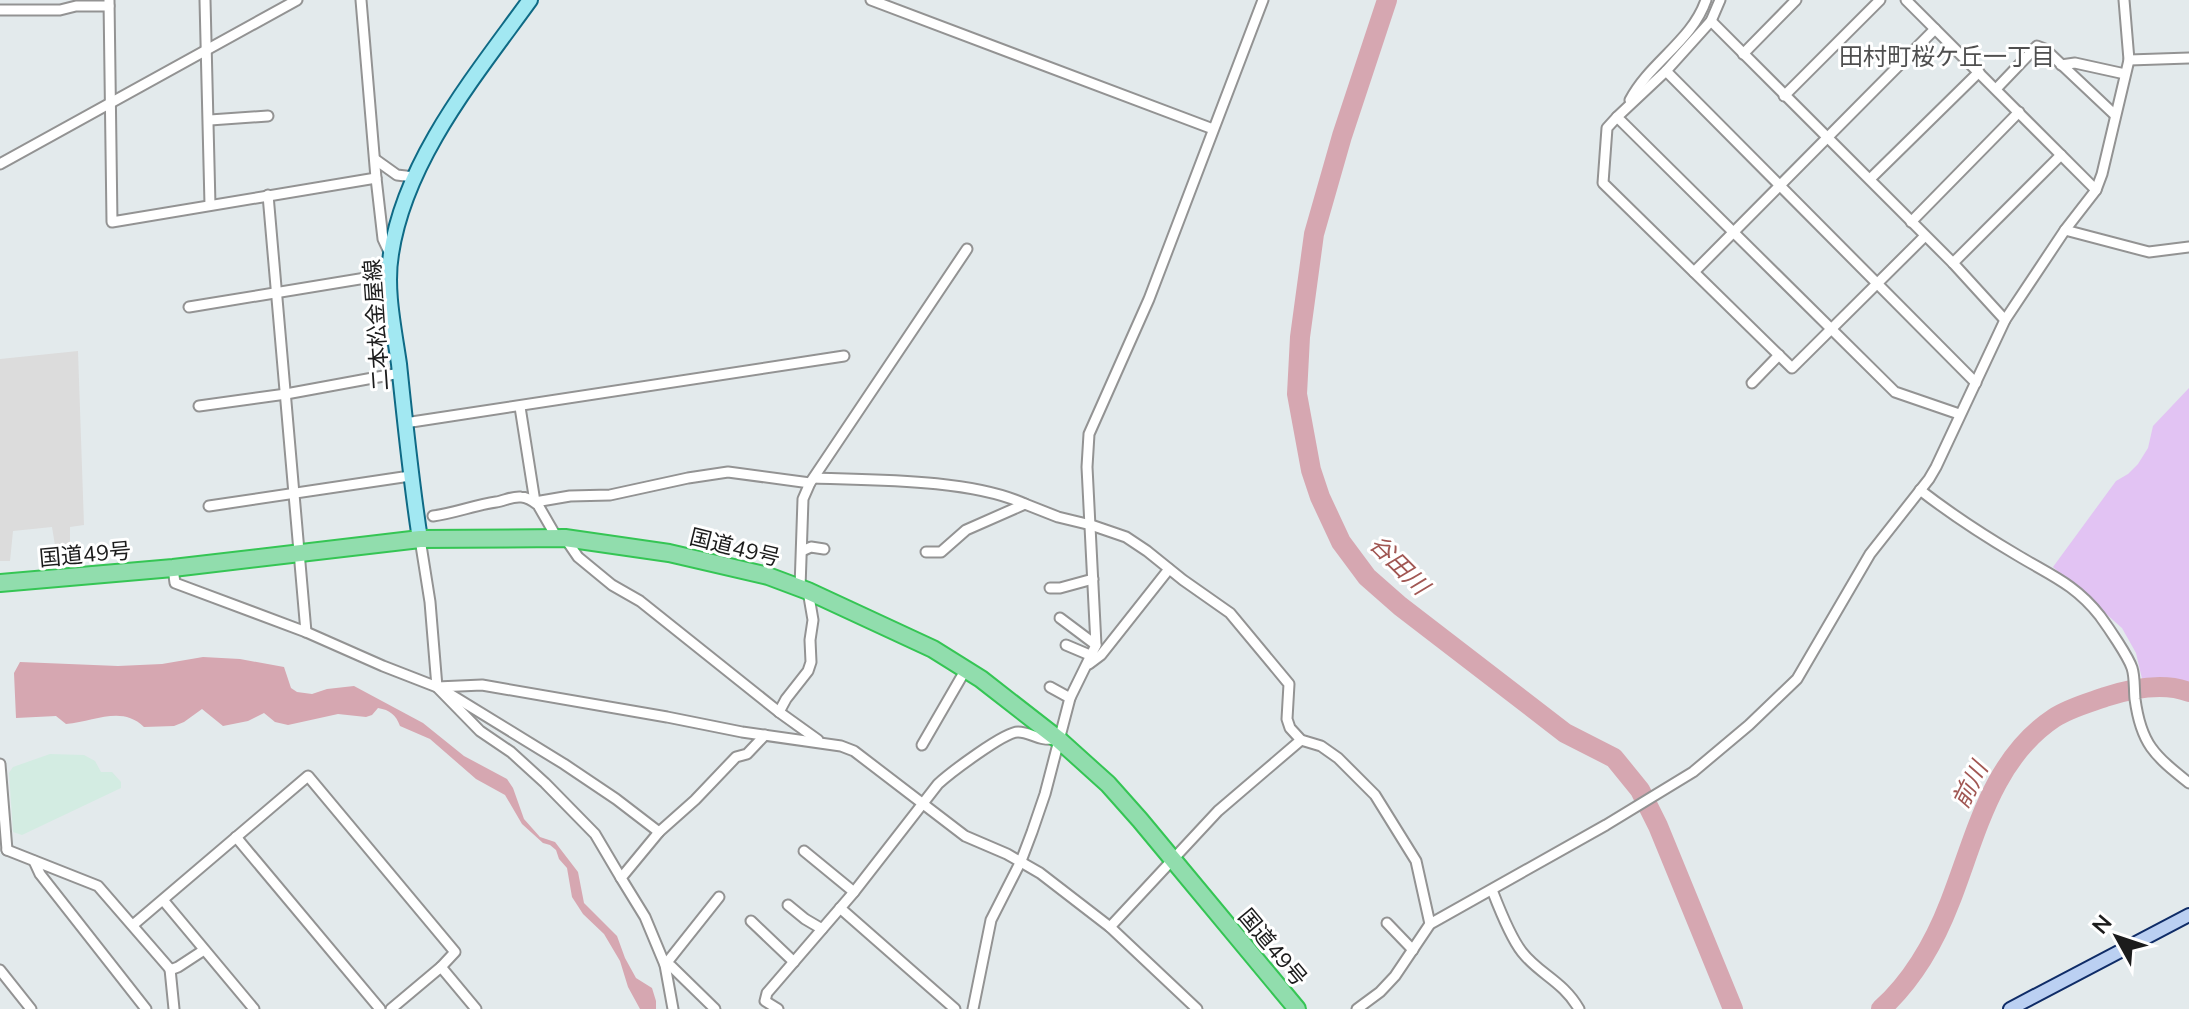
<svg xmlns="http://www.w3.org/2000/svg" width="2189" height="1009" font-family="'Nunito Sans','Noto Sans JP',sans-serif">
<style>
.commercial{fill:#d3ece2}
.park{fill:#e2c3f3}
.parking{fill:#dcdcdc}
.water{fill:#d6a7b1}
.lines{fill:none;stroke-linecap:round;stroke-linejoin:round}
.river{stroke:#d6a7b1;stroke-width:20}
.street-casing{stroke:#939393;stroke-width:13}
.secondary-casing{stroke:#0f2c67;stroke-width:16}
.primary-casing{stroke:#0f6a85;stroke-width:18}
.highway-casing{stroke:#35c554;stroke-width:20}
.street{stroke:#fff;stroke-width:9}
.secondary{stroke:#bbd0f2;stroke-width:12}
.primary{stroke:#a2e8f2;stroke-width:14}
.highway{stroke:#91ddad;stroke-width:16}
.labels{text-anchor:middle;stroke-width:6;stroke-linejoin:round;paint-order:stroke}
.street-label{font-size:22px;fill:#1c1c1c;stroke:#fff}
.neighbourhood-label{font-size:24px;fill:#4f4f4f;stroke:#fff}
.water-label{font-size:24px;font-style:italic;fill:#a15753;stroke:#fff}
</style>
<rect width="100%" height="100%" fill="#e3eaec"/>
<!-- commercial -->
<polygon class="commercial" points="50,754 84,755 95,761 101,772 112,772 121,782 121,788 22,835 13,832 9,773 13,767"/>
<!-- park -->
<polygon class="park" points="2189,388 2189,700 2143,683 2136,653 2122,628 2053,567 2116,481 2128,474 2138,464 2148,448 2153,426"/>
<!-- parking -->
<polygon class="parking" points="78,351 84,525 70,527 70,553 57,557 52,527 13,531 10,561 0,561 0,359"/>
<!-- water -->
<path class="water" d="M203,657l37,2 44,8 7,21 6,4 15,2 15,-5 27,-3 69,37 41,33 43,23 6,9 11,31 16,18 15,5 23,30 6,31 33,33 8,22 11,20 16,10 4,13v8h-16l-12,-22 -8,-26 -16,-27 -21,-20 -11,-17 -5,-29 -8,-9 -3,-9 -6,-5 -7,-2 -21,-19 -17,-29 -29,-16 -46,-40 -30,-13c-4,-11 -10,-16 -22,-18l-6,7 -6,2 -28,-3 -50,11 -13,-3 -11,-9 -16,8 -25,5 -21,-17 -18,13 -10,4 -30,1c-23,-22 -49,-5 -78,-3l-10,-8 -40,2 -2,-45 6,-11 98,4 44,-2z"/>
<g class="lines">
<!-- river -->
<g class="river">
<polyline points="1387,0 1342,136 1314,234 1300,337 1297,394 1311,470 1320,497 1341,542 1367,577 1400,606 1565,733 1614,758 1640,790 1658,826 1733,1009"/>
<path d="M1881,1009c31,-28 54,-68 69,-107 26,-66 41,-142 104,-184 15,-10 34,-15 51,-21 25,-8 58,-15 84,-5"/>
</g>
<defs>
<g id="street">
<polyline points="109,0 112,222 376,178"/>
<polyline points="205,0 210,205"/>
<polyline points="361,0 376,178 383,239 390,254"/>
<polyline points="871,0 1213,129"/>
<polyline points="1720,0 1711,21 1666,71 1617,117 1895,392 1959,414"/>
<polyline points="1906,0 2096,190"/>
<polyline points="0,10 60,10 76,6 109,6"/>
<polyline points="1711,21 1953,263 2005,320"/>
<polyline points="1743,54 1796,0"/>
<polyline points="2129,60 2189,58"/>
<polyline points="2061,65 2075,63 2125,74"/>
<polyline points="1666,71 1976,383"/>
<polyline points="1996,89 2037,46 2045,49 2115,115"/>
<polyline points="1784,96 1880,0"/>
<path d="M1630,100c20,-38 62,-59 76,-100"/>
<polyline points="1617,117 1607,128 1603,183 1792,368 1925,236"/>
<polyline points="210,120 268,116"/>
<polyline points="376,160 397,175 414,177"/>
<polyline points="0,164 297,0"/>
<polyline points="1870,179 1979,72"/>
<polyline points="268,195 306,632"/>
<polyline points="1911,222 2019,112"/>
<polyline points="2065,230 2149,252 2189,247"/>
<polyline points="1953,263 2061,155"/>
<polyline points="1694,272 1935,29"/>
<polyline points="189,307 390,274"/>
<polyline points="1752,383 1779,355"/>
<polyline points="199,406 286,394 400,373"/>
<polyline points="520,407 535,502 570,496 610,495 688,478 728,472 810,483"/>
<polyline points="405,423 844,356"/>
<path d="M814,478c61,2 157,1 211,26"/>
<path d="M1920,490c31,24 63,45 97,65 33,20 58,29 83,61 8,11 28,40 32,52 3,9 2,21 3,31 6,45 19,56 54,84"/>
<polyline points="209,506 410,476"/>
<path d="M433,516c22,-3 42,-11 63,-14 8,-1 16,-6 25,-5 6,0 12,4 17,8l19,33"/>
<polyline points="565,538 578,557 612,585 640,601 779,712 818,740"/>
<polyline points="420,539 430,602 437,687 480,731 511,752 545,783 595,834 621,878"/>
<polyline points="802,551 811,547 824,549"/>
<polyline points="926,552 941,552 966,530 1025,504 1058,517 1091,525 1126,537 1147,551 1183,580 1230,613 1289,684 1287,719 1290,728 1301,740 1321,746 1338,758 1375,795 1416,861 1430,924"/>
<polyline points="173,568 175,583 306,632 383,666 437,687 482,685 667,717 742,732 841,746 854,751 965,836 1007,854 1040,873 1110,927 1197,1009"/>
<polyline points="800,588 803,499 810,483 967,249"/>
<polyline points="1050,588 1060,588 1093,579"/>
<polyline points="1060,618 1096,645"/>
<polyline points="1066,645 1092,656"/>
<polyline points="1089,664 1101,655 1169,569"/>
<polyline points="1050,687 1070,698"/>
<polyline points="450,694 564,764 616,799 659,832"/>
<polyline points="779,712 786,699 808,671 811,662 810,640 813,620 808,591"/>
<polyline points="922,745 966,669"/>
<polyline points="0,764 7,850"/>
<polyline points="236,837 380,1009"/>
<polyline points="7,850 98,886 170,969 174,1009"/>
<polyline points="804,851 854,892"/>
<polyline points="34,861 40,874 146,1009"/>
<path d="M1492,890c7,18 18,47 30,62 17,22 41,29 57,57"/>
<polyline points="163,900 254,1009"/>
<polyline points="788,905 805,919 822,929"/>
<polyline points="840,908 955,1009"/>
<polyline points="751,921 794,962"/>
<polyline points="1387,923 1413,950"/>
<polyline points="133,925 308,776 455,952 441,967"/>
<polyline points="1110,927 1218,811 1301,740"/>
<polyline points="0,970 31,1009"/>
<polyline points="170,970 178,967 204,950"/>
<polyline points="391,1009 441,967 476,1009"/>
<polyline points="673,1009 665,965 645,917 621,878 659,832 695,800 736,757 747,754 765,735"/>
<polyline points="715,1009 671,966 665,965 719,897"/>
<path d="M778,1009l-13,-8 2,-8 87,-101 84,-108c12,-11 66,-52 80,-52 13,0 19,9 37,7"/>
<polyline points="973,1009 991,920 1021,861 1032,832 1045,794 1070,698 1096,645 1087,467 1089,434 1149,299 1263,0"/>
<polyline points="1357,1009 1380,992 1395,976 1430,924 1606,825 1693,772 1749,725 1797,679 1870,554 1929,479 1936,467 2005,320 2065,230 2096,190 2102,174 2129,60 2124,0"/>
</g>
<polyline id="secondary" points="2010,1009 2189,915"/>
<path id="primary" d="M420,539c-9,-58 -15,-117 -21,-175 -5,-35 -14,-75 -8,-110 14,-94 84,-178 139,-254"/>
<polyline id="highway" points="0,583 173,568 420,539 565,538 669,553 768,576 808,591 933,649 981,679 1058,739 1108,784 1140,820 1297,1009"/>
</defs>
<!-- street casing -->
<use href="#street" class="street-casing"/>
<!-- secondary casing -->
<use href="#secondary" class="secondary-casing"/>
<!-- primary casing -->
<use href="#primary" class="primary-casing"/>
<!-- highway casing -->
<use href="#highway" class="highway-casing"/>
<!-- street -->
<use href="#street" class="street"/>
<!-- secondary -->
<use href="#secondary" class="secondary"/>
<!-- primary -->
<use href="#primary" class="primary"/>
<!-- highway -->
<use href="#highway" class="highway"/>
</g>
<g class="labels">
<!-- street labels -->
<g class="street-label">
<text transform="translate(376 325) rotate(-94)" y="8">二本松金屋線</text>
<text transform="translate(735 547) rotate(14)" y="8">国道49号</text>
<text transform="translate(85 554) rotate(-5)" y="8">国道49号</text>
<text transform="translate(1273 947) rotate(50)" y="8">国道49号</text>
</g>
<!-- neighbourhood labels -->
<g class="neighbourhood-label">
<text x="1947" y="65">田村町桜ケ丘一丁目</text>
</g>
<!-- water labels -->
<g class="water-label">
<text transform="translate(1399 565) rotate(45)" y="8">谷田川</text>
<text transform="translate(1970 785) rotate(-63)" y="8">前川</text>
</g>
</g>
<!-- north arrow -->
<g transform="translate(2117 937) rotate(310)" stroke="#ffffff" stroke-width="6" paint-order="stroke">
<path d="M0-6L14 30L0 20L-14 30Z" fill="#1c1c1c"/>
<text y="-12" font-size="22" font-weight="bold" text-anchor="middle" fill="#1c1c1c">N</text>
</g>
</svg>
